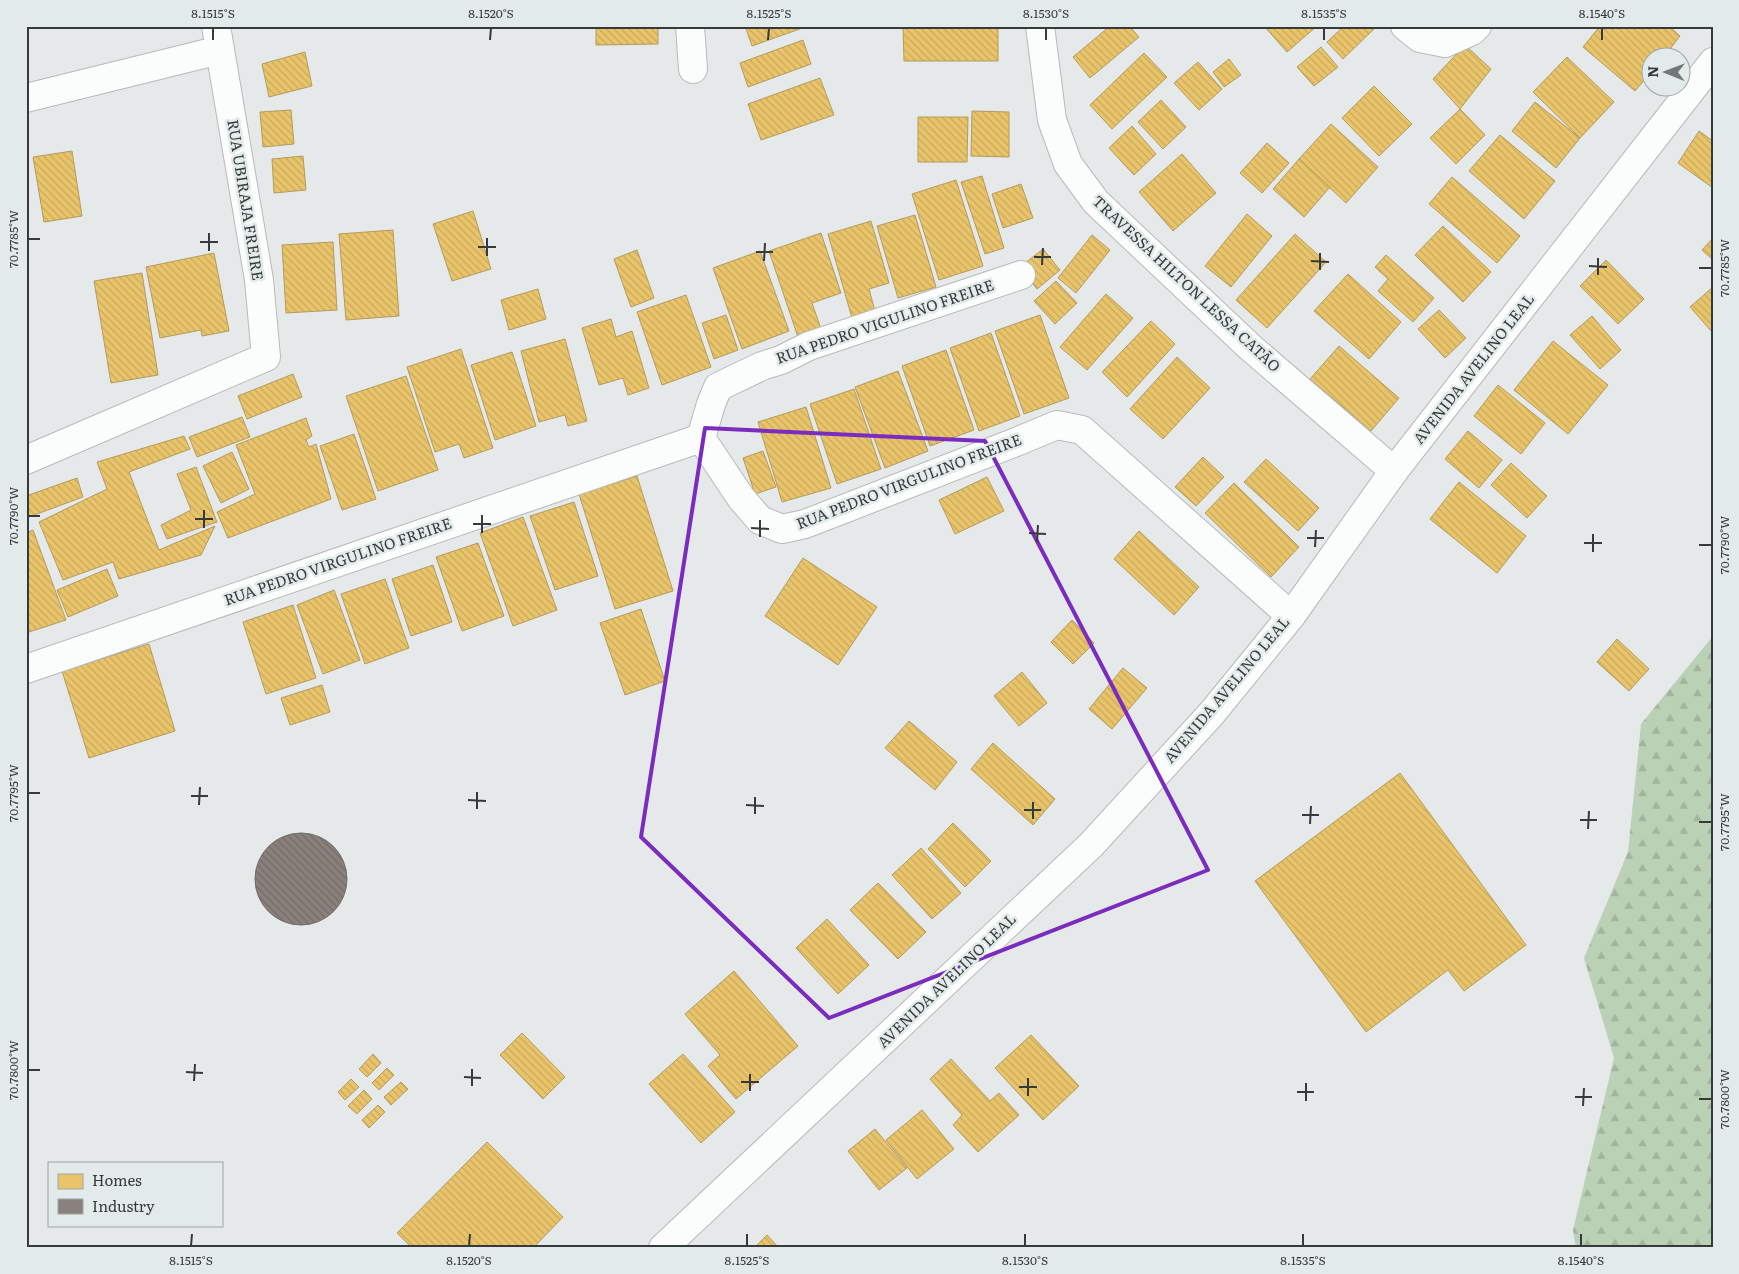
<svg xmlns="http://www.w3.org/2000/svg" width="1739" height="1274" font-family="Literata,serif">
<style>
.forest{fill:url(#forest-firs)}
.homes{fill:url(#homes-back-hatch);stroke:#b49b5c}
.industry{fill:url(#industry-back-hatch);stroke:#716c68}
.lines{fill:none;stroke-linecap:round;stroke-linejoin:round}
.minor-casing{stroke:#b7baba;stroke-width:30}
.major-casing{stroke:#b7baba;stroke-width:30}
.minor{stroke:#fbfcfc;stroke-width:28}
.major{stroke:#fbfcfc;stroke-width:28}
.marked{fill:none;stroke:#7b2cbf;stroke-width:4;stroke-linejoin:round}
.ticks{fill:none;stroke:#373a3a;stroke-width:2}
.labels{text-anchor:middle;stroke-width:5;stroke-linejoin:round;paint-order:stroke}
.street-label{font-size:15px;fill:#373a3a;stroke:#e3ebea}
.neatline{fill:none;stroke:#373a3a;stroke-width:2}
.ticks-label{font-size:12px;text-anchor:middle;fill:#373a3a}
</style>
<defs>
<pattern id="forest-firs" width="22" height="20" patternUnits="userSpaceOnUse" patternTransform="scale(1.25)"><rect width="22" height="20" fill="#bbd1b5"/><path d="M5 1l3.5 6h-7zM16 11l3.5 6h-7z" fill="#a1b49c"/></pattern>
<pattern id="homes-back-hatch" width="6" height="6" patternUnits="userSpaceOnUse" patternTransform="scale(1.25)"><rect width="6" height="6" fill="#e9c46a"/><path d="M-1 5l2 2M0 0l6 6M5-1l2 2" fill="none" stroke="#c8a95d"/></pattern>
<pattern id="industry-back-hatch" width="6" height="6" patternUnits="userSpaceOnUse" patternTransform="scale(1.25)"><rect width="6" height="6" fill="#8a817c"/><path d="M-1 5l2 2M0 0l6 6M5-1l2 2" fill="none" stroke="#726b67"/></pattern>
</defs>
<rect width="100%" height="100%" fill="#e5e9e9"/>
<!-- forest -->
<polygon class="forest" points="1713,636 1713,1248 1576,1248 1573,1230 1614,1058 1584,958 1628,852 1641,724"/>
<!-- homes -->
<g class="homes">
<polygon points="596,26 658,26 658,44 596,45"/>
<polygon points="745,26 808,26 752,46"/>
<polygon points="903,26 998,26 998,61 904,61"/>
<polygon points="1110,26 1129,26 1139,37 1090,78 1073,57"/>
<polygon points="1264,26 1317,26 1287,52"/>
<polygon points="1344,26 1376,27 1343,59 1327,42"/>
<polygon points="1600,26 1669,26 1680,36 1663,58 1652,58 1652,71 1635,91 1583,47"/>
<polygon points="803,40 811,64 748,87 740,63"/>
<polygon points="1465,45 1491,69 1460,109 1433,79"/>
<polygon points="1321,47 1338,67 1314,86 1297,67"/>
<polygon points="305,52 312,86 269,97 262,64"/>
<polygon points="1144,53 1167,77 1112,129 1090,105"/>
<polygon points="1567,57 1614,102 1580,138 1533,92"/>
<polygon points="1229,59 1241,75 1224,87 1213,72"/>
<polygon points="1198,62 1222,89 1199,110 1174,83"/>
<polygon points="820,78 834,115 761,140 748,104"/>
<polygon points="1374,86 1412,124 1379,156 1342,118"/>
<polygon points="1161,100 1186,127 1163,149 1138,122"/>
<polygon points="1535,102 1580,138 1556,168 1512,131"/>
<polygon points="1460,109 1485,135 1456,164 1430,138"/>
<polygon points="291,110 294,144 263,147 260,112"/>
<polygon points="972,111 1009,112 1009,157 971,156"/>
<polygon points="918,117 968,117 967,162 918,162"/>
<polygon points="1331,124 1378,167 1346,203 1299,159"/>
<polygon points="1132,126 1156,154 1134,175 1109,148"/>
<polygon points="1699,131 1713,141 1713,188 1678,163"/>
<polygon points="1500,135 1555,181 1524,219 1469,171"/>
<polygon points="1267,143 1289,163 1262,193 1240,173"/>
<polygon points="72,151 82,216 44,222 33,157"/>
<polygon points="1182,154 1216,193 1173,231 1139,192"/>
<polygon points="303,156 306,190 274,193 272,159"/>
<polygon points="1299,159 1330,187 1304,217 1273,189"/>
<polygon points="982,176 1004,248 985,254 961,182"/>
<polygon points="1452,177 1520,236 1497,263 1429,204"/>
<polygon points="956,180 983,266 939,280 912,194"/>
<polygon points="1021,184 1033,218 1003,228 992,194"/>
<polygon points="473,211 491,269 452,281 433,224"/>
<polygon points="1247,214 1272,236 1231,287 1205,266"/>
<polygon points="915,215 936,287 898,298 877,226"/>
<polygon points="871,221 889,283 869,289 875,311 852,318 828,234"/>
<polygon points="1443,226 1491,272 1463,302 1415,255"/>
<polygon points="393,230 399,316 346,320 339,234"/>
<polygon points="821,233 841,293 812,303 821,329 798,337 769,251"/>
<polygon points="1295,234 1326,262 1267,328 1236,300"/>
<polygon points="1092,235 1110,250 1076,293 1058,278"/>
<polygon points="1713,238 1713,260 1702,250"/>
<polygon points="333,242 337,310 286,313 282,245"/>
<polygon points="1043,249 1060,270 1037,289 1020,267"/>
<polygon points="637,250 654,298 631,307 614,259"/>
<polygon points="760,251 789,331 742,349 713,268"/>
<polygon points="214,253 229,331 202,336 201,330 160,338 146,267"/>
<polygon points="1386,255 1434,298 1413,322 1378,291 1388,279 1375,267"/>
<polygon points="1606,260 1644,299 1618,324 1580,286"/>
<polygon points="142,273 158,375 111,383 94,281"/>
<polygon points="1348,274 1401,322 1369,359 1314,311"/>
<polygon points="1056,281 1077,303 1055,324 1034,301"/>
<polygon points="1713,287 1713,333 1690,307"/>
<polygon points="538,289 546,319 509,330 501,300"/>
<polygon points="1106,294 1133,318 1087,370 1060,347"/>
<polygon points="686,295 711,367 662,385 637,312"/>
<polygon points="1439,310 1466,338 1445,358 1418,329"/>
<polygon points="726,315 738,350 714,359 702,323"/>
<polygon points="1040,315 1069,398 1024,414 995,331"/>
<polygon points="1592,316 1621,350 1600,369 1570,335"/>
<polygon points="611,319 616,337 632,331 649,388 628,395 623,378 599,385 582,328"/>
<polygon points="1151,321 1175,344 1127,397 1102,372"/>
<polygon points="991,333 1020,416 979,431 950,348"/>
<polygon points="565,339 587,421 568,426 565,415 539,422 521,351"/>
<polygon points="1553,341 1608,385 1568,434 1514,390"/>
<polygon points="1339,346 1399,398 1371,431 1310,379"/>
<polygon points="461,349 493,448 464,458 459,444 435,452 407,367"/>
<polygon points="946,350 974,430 930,446 902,366"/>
<polygon points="512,352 536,426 495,440 471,365"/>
<polygon points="1177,357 1210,388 1163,439 1130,409"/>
<polygon points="898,371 928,451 885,468 855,387"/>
<polygon points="293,374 302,397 247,419 238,396"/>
<polygon points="406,376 438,470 378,491 346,396"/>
<polygon points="1498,385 1545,423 1521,454 1474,416"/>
<polygon points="854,389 881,469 837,484 810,404"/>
<polygon points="806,407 831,488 782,502 758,422"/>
<polygon points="242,417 250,437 197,457 189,437"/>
<polygon points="306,418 312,436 306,440 309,447 316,444 331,499 228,538 217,512 255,494 236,445"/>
<polygon points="1468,431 1502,460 1479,488 1445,459"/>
<polygon points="354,434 376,499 342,510 320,446"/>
<polygon points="184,436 190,449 129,472 159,550 215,526 201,555 119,579 113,562 63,580 39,522 107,489 97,462"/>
<polygon points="763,451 776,487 755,494 743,458"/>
<polygon points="232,452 249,489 221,503 203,466"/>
<polygon points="1203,457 1224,477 1196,506 1175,487"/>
<polygon points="1266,459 1319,508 1298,531 1244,482"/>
<polygon points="1511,463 1547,496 1527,518 1491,485"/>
<polygon points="196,467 217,522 167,539 161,525 191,510 177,474"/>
<polygon points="637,476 673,591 615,609 579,494"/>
<polygon points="987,477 1004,511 955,534 939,500"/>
<polygon points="77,478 83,497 26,518 26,496"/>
<polygon points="1459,482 1526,536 1497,573 1430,519"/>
<polygon points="1234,483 1299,547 1271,577 1205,513"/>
<polygon points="574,502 598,576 555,590 530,516"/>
<polygon points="523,517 557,610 513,626 480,533"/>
<polygon points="33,530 66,620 26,633 26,533"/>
<polygon points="1139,531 1199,587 1174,615 1114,559"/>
<polygon points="478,543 504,616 462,631 436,557"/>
<polygon points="803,558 877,607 838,665 765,616"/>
<polygon points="433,565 452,622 411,636 392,579"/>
<polygon points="107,569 118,596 68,617 57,590"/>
<polygon points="385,579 409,648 365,664 341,594"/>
<polygon points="334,590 360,660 323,674 297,605"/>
<polygon points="293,605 316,678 266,694 243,622"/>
<polygon points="641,609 665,681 625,695 600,623"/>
<polygon points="1072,620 1094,643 1073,664 1051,642"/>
<polygon points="1617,639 1649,669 1629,691 1597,662"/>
<polygon points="149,644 175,731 89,758 62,671"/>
<polygon points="1123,668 1147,688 1112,729 1089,709"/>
<polygon points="1022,672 1047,703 1019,726 994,696"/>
<polygon points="322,685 330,712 290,725 281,698"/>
<polygon points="909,721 957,762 935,790 885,748"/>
<polygon points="993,743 1055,799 1033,825 971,769"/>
<polygon points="1400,773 1526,945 1464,991 1448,970 1366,1032 1255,881"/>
<polygon points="953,823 991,861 965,887 928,849"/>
<polygon points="921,848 961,893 932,919 892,875"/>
<polygon points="878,883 926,932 898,959 850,910"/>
<polygon points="827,919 869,965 838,994 796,948"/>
<polygon points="734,971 798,1046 736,1099 708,1066 720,1055 685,1014"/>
<polygon points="522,1033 565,1077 543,1099 500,1055"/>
<polygon points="1031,1035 1079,1086 1043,1120 995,1068"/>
<polygon points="373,1054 381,1063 367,1077 359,1069"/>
<polygon points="683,1054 735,1112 701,1143 649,1084"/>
<polygon points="951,1059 990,1101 999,1093 1019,1115 978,1152 953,1125 962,1115 930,1079"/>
<polygon points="387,1068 394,1075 379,1090 372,1083"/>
<polygon points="351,1079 359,1087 345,1100 338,1092"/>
<polygon points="401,1082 408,1089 391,1105 384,1097"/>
<polygon points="364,1090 372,1099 357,1114 348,1106"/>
<polygon points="378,1105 385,1112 369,1128 362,1120"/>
<polygon points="922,1110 954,1149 917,1179 886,1140"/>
<polygon points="875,1129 907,1168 879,1190 848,1151"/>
<polygon points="487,1142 563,1217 533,1248 412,1248 397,1233"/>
<polygon points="767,1235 779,1248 754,1248"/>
</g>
<!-- industry -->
<circle class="industry" cx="301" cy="879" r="46"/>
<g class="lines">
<defs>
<g id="minor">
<polyline points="690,26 693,69"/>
<polyline points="1040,26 1052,120 1068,164 1096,202 1251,348 1394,471"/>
<polyline points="1405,26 1420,38 1445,43 1472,31 1477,26"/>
<polyline points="26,98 220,50"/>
<polyline points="701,438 741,498 760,520 782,529 805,524 1016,442 1057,425 1082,430 1291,616"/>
<polyline points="701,438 711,404 718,387 762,366 781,360 809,346 1021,275"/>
<polyline points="26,460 266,357 259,280 216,26"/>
<polyline points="26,669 701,438"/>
</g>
<polyline id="major" points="663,1248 1091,845 1212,713 1291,616 1394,471 1713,62"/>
</defs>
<!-- minor casing -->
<use href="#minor" class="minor-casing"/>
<!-- major casing -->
<use href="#major" class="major-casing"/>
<!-- minor -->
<use href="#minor" class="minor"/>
<!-- major -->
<use href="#major" class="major"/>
</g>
<!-- marked area -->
<path class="marked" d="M705,428l280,13 223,429 -379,148 -188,-181z"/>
<!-- ticks -->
<path class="ticks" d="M213,40v-12M490,40l1,-12M768,40l1,-12M1046,40v-12M1324,40v-12M1602,40v-12M28,239h12M200,242h18M478,247h18M209,251v-18M756,252h17M487,256v-18M1034,257h17M764,261l1,-18M1311,261l18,1M1042,265l1,-17M1589,266l18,1M1699,268h13M1320,270v-17M1598,275v-17M28,516h12M195,519h18M473,524h18M204,528v-18M751,528l18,1M482,533v-18M1029,533l17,1M760,537v-17M1307,538h17M1037,542l1,-17M1584,543h18M1699,545h13M1315,547l1,-17M1593,552v-18M28,793h12M191,796h17M468,800l18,1M199,805l1,-18M746,805l18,1M477,809v-17M1024,810h17M755,814v-17M1302,815h17M1033,819v-17M1580,820h17M1699,822h13M1310,824l1,-18M1588,829l1,-18M28,1070h12M186,1072l17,1M464,1077l17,1M194,1081l1,-17M741,1082h18M472,1086v-17M1019,1087h18M750,1091v-17M1297,1092h17M1028,1096v-18M1575,1097h17M1699,1099h13M1306,1101v-18M1583,1106l1,-18M191,1246l1,-12M469,1246l1,-12M747,1246v-12M1025,1246v-12M1303,1246v-12M1581,1246v-12"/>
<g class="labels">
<!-- street labels -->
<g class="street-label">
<text transform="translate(245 200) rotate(81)" y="5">RUA UBIRAJA FREIRE</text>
<text transform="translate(1186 284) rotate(43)" y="5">TRAVESSA HILTON LESSA CATÃO</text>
<text transform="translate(885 322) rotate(-19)" y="5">RUA PEDRO VIGULINO FREIRE</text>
<text transform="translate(1474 369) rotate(-52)" y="5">AVENIDA AVELINO LEAL</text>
<text transform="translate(909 482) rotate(-21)" y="5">RUA PEDRO VIRGULINO FREIRE</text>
<text transform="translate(338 562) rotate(-19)" y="5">RUA PEDRO VIRGULINO FREIRE</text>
<text transform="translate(1227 690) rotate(-50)" y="5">AVENIDA AVELINO LEAL</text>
<text transform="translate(947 981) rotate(-44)" y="5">AVENIDA AVELINO LEAL</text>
</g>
</g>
<!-- border -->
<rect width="1739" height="1274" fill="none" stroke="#e3ebea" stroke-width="55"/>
<!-- legend -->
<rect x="48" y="1162" width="175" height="65" fill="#e3ebea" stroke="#9ea4a4"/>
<rect x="58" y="1174" width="25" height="15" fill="#e9c46a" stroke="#9ea4a4"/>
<text x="92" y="1186" font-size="15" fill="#373a3a">Homes</text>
<rect x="58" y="1199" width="25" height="15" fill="#8a817c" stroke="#9ea4a4"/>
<text x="92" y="1212" font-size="15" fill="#373a3a">Industry</text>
<!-- north arrow -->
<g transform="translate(1666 72) rotate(271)"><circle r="24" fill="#e3ebea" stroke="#9ea4a4"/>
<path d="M0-4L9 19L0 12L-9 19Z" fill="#747777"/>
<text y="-8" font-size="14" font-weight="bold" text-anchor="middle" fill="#373a3a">N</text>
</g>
<rect x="28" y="28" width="1684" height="1218" class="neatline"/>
<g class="ticks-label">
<text x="213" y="18">8.1515°S</text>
<text x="491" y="18">8.1520°S</text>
<text x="769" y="18">8.1525°S</text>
<text x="1046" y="18">8.1530°S</text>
<text x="1324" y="18">8.1535°S</text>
<text x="1602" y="18">8.1540°S</text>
<text transform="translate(14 239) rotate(-90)" y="4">70.7785°W</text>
<text transform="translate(1725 268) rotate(-90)" y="4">70.7785°W</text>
<text transform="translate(14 516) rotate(-90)" y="4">70.7790°W</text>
<text transform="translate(1725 545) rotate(-90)" y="4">70.7790°W</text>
<text transform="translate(14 793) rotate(-90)" y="4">70.7795°W</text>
<text transform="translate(1725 822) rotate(-90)" y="4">70.7795°W</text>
<text transform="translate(14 1070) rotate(-90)" y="4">70.7800°W</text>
<text transform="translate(1725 1099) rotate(-90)" y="4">70.7800°W</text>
<text x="191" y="1265">8.1515°S</text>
<text x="469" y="1265">8.1520°S</text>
<text x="747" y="1265">8.1525°S</text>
<text x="1025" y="1265">8.1530°S</text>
<text x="1303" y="1265">8.1535°S</text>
<text x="1581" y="1265">8.1540°S</text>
</g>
</svg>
